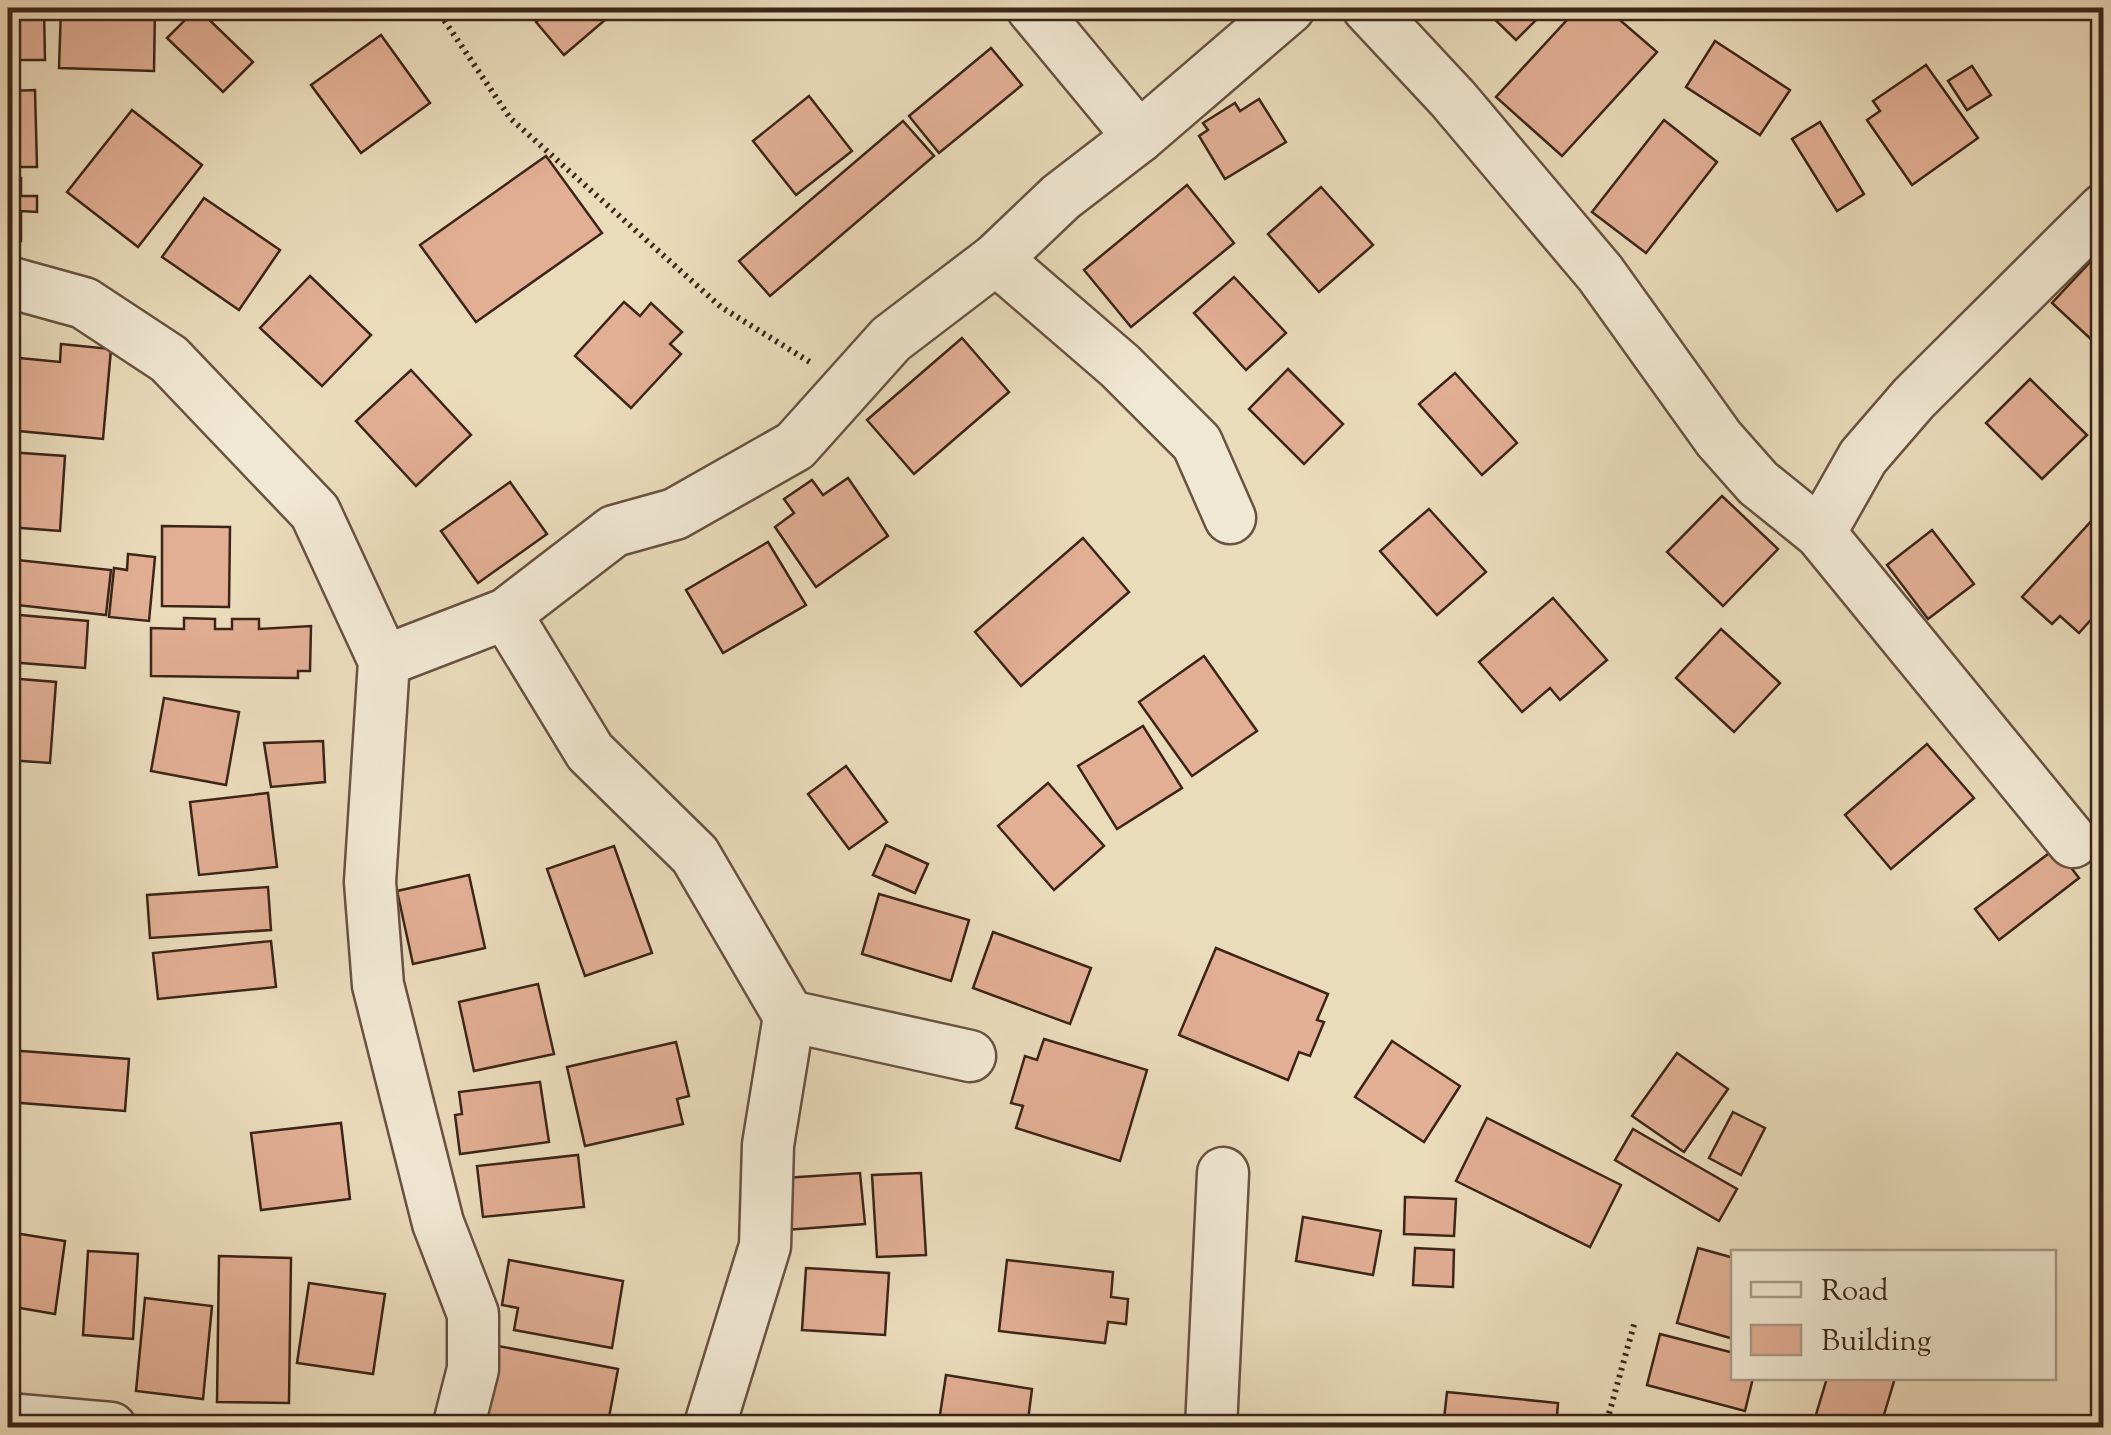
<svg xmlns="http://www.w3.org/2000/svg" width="2111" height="1435" font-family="'Sorts Mill Goudy',serif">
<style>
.building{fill:#e2ae94;stroke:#3c2518;stroke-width:2.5}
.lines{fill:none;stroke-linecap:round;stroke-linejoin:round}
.minor-casing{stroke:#685241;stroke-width:55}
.path{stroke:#3c2518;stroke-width:6;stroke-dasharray:2.5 5;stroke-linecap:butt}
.minor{stroke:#f1e8d3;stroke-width:50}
</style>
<rect width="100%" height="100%" fill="#eadbbb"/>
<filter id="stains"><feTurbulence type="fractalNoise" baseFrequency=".002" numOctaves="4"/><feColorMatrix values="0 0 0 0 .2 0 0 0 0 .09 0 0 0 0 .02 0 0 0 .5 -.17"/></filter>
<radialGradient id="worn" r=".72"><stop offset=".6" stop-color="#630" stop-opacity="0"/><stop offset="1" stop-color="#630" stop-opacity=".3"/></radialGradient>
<!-- building -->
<g class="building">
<polygon points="9,8 44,8 45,60 10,60"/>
<polygon points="61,8 155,8 154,71 59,68"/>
<polygon points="197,8 253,62 223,92 167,38"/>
<polygon points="553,8 619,8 564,55 536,22"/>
<polygon points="1483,8 1548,8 1516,40"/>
<polygon points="1578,8 1606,8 1657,52 1562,156 1496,97"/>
<polygon points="381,35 430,103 361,153 311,85"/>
<polygon points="1715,41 1790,90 1760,135 1686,87"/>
<polygon points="991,48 1022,85 939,153 909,116"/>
<polygon points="1926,65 1978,138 1912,185 1867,120 1880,111 1873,101"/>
<polygon points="1972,66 1991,95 1967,110 1948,81"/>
<polygon points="35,90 37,167 8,167 8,91"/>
<polygon points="809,96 852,151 796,195 753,141"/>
<polygon points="1259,99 1286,142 1225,179 1199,136 1208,130 1203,123 1235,103 1240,111"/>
<polygon points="132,110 202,165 138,247 67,192"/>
<polygon points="1664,120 1717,162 1646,253 1592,212"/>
<polygon points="903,121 934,156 770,296 739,261"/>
<polygon points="1820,122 1864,194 1837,211 1792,139"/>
<polygon points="546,156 602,233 476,322 420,245"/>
<polygon points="8,178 21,178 21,196 37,196 37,212 21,211 21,241 8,241"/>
<polygon points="1187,185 1234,243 1131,327 1084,270"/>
<polygon points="1321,187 1373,245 1319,292 1268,234"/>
<polygon points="204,198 280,250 239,310 162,257"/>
<polygon points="2104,247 2104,333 2094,342 2052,303"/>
<polygon points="310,276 371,335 322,386 260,328"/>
<polygon points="1234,277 1286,333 1246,370 1194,313"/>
<polygon points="624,302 640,316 651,303 682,332 670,344 681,354 631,408 575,356"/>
<polygon points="962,338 1009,392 914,474 867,420"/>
<polygon points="61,344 111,349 103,439 8,430 8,357 60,362"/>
<polygon points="1288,369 1343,424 1304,464 1249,409"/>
<polygon points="411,370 471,435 416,486 356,421"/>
<polygon points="1455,373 1517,443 1482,475 1419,404"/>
<polygon points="2030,379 2087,435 2042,479 1986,423"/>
<polygon points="8,452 65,456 60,531 8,527"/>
<polygon points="848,478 888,536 816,587 775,527 794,513 784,499 812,480 823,495"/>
<polygon points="510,482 547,534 478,583 441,531"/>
<polygon points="1722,496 1778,549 1723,606 1667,552"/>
<polygon points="2104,507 2104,605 2079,633 2060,616 2052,624 2022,597"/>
<polygon points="1429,509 1486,572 1437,615 1380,551"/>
<polygon points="162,526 230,527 229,607 162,606"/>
<polygon points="1932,530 1974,584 1928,619 1887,565"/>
<polygon points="1083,538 1129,592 1021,686 975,632"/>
<polygon points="768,542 806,605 723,653 686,590"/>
<polygon points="128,554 155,557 149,621 109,617 114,568 127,570"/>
<polygon points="8,559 111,570 106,615 8,604"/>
<polygon points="1553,598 1607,660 1560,700 1550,688 1522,712 1479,662"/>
<polygon points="8,614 88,621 85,668 8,662"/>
<polygon points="184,618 215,619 215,629 232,629 232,619 259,619 259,629 311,626 310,671 298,671 298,678 151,676 151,628 184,629"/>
<polygon points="1721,629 1780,683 1734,732 1676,678"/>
<polygon points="1204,656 1257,731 1192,776 1139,702"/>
<polygon points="8,678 56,682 50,763 8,760"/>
<polygon points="164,698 239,712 226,785 151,771"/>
<polygon points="1143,726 1182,788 1117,829 1078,766"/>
<polygon points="323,741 325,782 271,787 264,743"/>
<polygon points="1927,744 1974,798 1891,869 1845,815"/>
<polygon points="846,766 887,822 849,849 808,794"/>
<polygon points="1048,783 1104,846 1054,890 998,826"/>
<polygon points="268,793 277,867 199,875 190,802"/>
<polygon points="886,845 928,864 915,893 873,875"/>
<polygon points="614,846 652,953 585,976 547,869"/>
<polygon points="2056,848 2079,878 1999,940 1975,909"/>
<polygon points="469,875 485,948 413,964 397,891"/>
<polygon points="268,887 271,930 150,938 147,895"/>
<polygon points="879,894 969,920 951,981 862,954"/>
<polygon points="993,932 1091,968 1070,1024 973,988"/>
<polygon points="271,941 276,987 158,999 153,953"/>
<polygon points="1216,948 1328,994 1317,1020 1324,1022 1310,1056 1299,1052 1288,1080 1179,1035"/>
<polygon points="538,984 554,1054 474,1071 459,1002"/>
<polygon points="1044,1039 1147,1070 1120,1161 1016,1128 1023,1106 1011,1103 1025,1056 1037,1060"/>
<polygon points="1392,1041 1460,1086 1424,1142 1355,1097"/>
<polygon points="676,1042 689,1096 677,1099 683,1124 585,1146 567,1067"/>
<polygon points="8,1050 129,1059 125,1111 8,1102"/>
<polygon points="1677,1053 1728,1089 1684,1152 1632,1116"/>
<polygon points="540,1082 549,1142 460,1154 455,1115 462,1114 459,1092"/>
<polygon points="1733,1112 1765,1128 1741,1175 1709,1158"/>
<polygon points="1487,1118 1621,1185 1590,1247 1456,1181"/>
<polygon points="341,1123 350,1199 261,1210 251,1133"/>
<polygon points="1633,1129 1737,1189 1719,1221 1615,1160"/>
<polygon points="578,1155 584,1207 483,1217 477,1166"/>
<polygon points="860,1173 865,1224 772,1231 768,1179"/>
<polygon points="921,1173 926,1255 877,1257 872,1175"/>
<polygon points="1405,1197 1456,1199 1454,1236 1404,1234"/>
<polygon points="1303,1217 1381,1231 1373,1275 1296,1261"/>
<polygon points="8,1232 65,1241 55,1314 8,1306"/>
<polygon points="1415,1248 1454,1250 1453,1287 1413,1285"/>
<polygon points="1698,1248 1734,1258 1734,1339 1677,1323"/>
<polygon points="88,1251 138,1254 133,1339 83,1335"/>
<polygon points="219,1256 291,1258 289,1403 217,1402"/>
<polygon points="509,1260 623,1281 612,1348 514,1330 518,1308 502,1305"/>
<polygon points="1007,1260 1113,1272 1111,1297 1128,1299 1126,1324 1108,1322 1105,1343 999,1331"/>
<polygon points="806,1268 889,1273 885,1335 802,1330"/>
<polygon points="309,1283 385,1294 373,1374 297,1363"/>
<polygon points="145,1298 212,1306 203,1399 136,1391"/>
<polygon points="1660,1334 1734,1353 1734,1378 1753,1378 1745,1411 1647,1385"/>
<polygon points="493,1345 618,1369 607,1428 506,1428 479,1422"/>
<polygon points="946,1375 1032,1389 1027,1428 938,1428"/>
<polygon points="1827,1378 1895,1378 1880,1428 1812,1428"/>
<polygon points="1447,1392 1558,1403 1556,1428 1443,1428"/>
</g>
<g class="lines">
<defs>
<g id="minor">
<polyline points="1032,8 1139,137"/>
<polyline points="1368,8 1453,99 1600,273 1719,439 1758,483 1820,533 2073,842"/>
<polyline points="996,259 1120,366 1197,443 1230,518"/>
<polyline points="8,282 84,303 169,359 315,512 384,661 370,882 378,985 438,1223 473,1314 473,1369 458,1428"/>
<polyline points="1820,533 1863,457 1914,398 2104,209"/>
<polyline points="506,614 590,752 695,855 789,1016 768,1145 765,1246 709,1428"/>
<polyline points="384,661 506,614 614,531 675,514 795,446 891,339 996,259 1061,197 1139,137 1289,8"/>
<polyline points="789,1016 970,1056"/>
<polyline points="8,1419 111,1428"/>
<polyline points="1211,1428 1223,1173"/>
</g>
</defs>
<!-- minor casing -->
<use href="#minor" class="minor-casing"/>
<!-- path -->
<g class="path">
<polyline points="436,8 510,118 721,307 813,364"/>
<polyline points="1605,1428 1635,1321"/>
</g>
<!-- minor -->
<use href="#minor" class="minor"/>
</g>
<!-- margin -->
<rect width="2111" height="1435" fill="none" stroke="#eadbbb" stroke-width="40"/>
<rect x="10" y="10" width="2091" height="1415" fill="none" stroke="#3c2518" stroke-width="5"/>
<rect x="20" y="20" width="2071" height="1395" fill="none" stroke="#3c2518" stroke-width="2.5"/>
<!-- legend -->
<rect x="1731" y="1250" width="325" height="130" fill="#f1e8d3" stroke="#a99a88" stroke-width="2.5"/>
<rect x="1751" y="1282" width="50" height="15" fill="#f1e8d3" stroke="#a99a88" stroke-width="2.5"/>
<text x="1821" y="1300" font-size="30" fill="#3c2518">Road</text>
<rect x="1751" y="1325" width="50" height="30" fill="#e2ae94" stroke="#a99a88" stroke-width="2.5"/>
<text x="1821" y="1350" font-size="30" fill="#3c2518">Building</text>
<rect width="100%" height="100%" filter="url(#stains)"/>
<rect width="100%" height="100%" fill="url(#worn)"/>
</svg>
